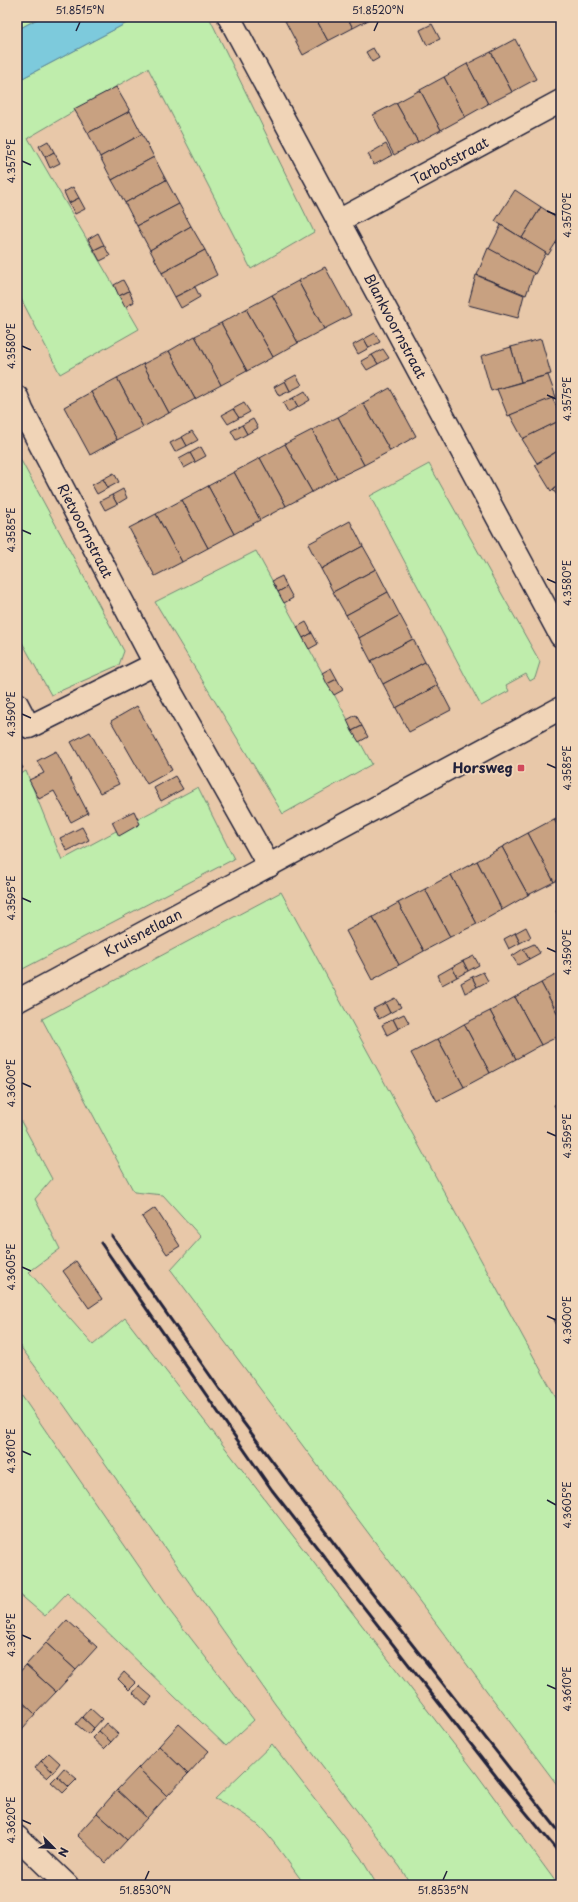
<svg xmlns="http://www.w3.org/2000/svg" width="578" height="1902" font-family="'Playpen Sans',sans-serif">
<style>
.green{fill:#bfedac;stroke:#708874}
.water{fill:#7dcadc;stroke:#59879c}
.building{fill:#c8a181;stroke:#22223b}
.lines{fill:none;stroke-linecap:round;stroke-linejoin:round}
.street-casing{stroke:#22223b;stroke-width:25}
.street{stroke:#f0d4b7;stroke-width:22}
.rail{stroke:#22223b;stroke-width:3}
.ticks{fill:none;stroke:#22223b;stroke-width:1.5}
.poi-dot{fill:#d1495b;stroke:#f0d4b7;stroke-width:1.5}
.labels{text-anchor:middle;stroke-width:4;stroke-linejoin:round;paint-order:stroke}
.street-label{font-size:14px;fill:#22223b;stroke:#f0d4b7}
.poi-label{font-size:14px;font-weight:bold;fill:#22223b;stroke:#f0d4b7;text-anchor:end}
.neatline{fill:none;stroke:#22223b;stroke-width:1.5}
.ticks-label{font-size:10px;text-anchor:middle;fill:#22223b}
</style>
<rect width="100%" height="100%" fill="#e8c8a9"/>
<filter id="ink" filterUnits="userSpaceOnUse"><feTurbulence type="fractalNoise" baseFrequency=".025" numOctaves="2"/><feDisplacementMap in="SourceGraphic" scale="8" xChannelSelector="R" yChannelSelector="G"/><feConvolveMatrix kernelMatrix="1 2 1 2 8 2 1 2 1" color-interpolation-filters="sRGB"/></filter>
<g filter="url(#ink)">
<!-- green -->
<g class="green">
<polygon points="17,17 41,17 17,30"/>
<polygon points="138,17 209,17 314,232 251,269 148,68 28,138 139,329 60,374 17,291 17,81"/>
<polygon points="17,453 124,651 119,665 51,695 17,633"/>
<polygon points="429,464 540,662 535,678 530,681 526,674 506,685 509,691 481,706 370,496"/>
<polygon points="256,551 372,764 283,814 155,602"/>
<polygon points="26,771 62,860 198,787 234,859 17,972 17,776"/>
<polygon points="281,892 561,1407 561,1790 171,1270 201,1237 163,1195 134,1192 42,1019"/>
<polygon points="17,1114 52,1179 35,1199 60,1249 29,1272 93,1345 125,1318 476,1773 558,1885 411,1885 400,1867 275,1704 64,1405 17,1342"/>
<polygon points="17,1389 169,1610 254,1720 226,1746 67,1593 45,1616 17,1592"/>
<path d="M272,1744l89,114 16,27h-72c-13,-17 -25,-36 -39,-52 -13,-15 -33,-26 -51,-34z"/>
</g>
<!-- water -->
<polygon class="water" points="41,17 138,17 17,81 17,30"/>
<!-- building -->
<g class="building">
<polygon points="283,17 315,17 328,41 303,55"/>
<polygon points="315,17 347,17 353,28 328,41"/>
<polygon points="347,17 374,17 353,28"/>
<polygon points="432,24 440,39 427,45 420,30"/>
<polygon points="515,39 536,79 512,92 491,52"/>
<polygon points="373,48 379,58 372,62 366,52"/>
<polygon points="491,52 512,92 488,104 467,64"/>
<polygon points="467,64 488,104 465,117 444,77"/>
<polygon points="444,77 465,117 441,130 420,90"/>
<polygon points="116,87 130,111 88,133 74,109"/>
<polygon points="420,90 441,130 418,142 396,103"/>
<polygon points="396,103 418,142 394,155 373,115"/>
<polygon points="130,111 142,134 100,157 88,133"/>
<polygon points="142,134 154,157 112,180 100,157"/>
<polygon points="48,141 54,152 45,157 39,146"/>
<polygon points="386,144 392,155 374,165 368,154"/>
<polygon points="54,152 60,163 50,168 45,157"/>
<polygon points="154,157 166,180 125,203 112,180"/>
<polygon points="166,180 179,204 137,226 125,203"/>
<polygon points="73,187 79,198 69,203 64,192"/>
<polygon points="515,190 541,207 522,238 495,221"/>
<polygon points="79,198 85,209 75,214 69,203"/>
<polygon points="179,204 191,226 150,250 137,226"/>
<polygon points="541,207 561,220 561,235 548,255 522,238"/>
<polygon points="501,225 546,253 535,274 489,249"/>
<polygon points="191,226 205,250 162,273 150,250"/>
<polygon points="98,233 104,245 94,250 88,239"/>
<polygon points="104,245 110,256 100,261 94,250"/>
<polygon points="488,248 534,273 526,295 477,275"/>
<polygon points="205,250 217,275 175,297 162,273"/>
<polygon points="325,267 351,315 324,329 298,281"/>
<polygon points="476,275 524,295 518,318 468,305"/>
<polygon points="123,280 129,291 119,296 114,285"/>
<polygon points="298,281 324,329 298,343 272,295"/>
<polygon points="195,287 200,297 181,308 175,297"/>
<polygon points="129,291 134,302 125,307 119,296"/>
<polygon points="272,295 298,343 273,357 246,309"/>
<polygon points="246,309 273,357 247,371 221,323"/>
<polygon points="221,323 247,371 221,385 195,336"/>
<polygon points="375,333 380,342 369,348 364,339"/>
<polygon points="195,336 221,385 195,399 169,351"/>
<polygon points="364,339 369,348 358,354 353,345"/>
<polygon points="541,339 551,374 521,382 511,347"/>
<polygon points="511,347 521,382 491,391 481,356"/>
<polygon points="383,349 389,358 378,364 372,355"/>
<polygon points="169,351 195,399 169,413 143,364"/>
<polygon points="372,355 378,364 367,370 361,361"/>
<polygon points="143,364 169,413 143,427 117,378"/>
<polygon points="296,375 302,385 290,391 285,381"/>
<polygon points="548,375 556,397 508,416 497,389"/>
<polygon points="117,378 143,427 117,440 91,392"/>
<polygon points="285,381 290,391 279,396 274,387"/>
<polygon points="390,388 416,436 390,451 363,403"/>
<polygon points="305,391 310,400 298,407 293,398"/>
<polygon points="91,392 117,440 90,455 64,407"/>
<polygon points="293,398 298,407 288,412 283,403"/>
<polygon points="552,398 561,415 561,420 523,439 510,415"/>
<polygon points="244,403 250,412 239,418 233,409"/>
<polygon points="363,403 390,451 364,465 338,417"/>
<polygon points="233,409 239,418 228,424 222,415"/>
<polygon points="338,417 364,465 337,478 312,430"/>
<polygon points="253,419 258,428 247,434 242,425"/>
<polygon points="561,420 561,449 537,463 522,439"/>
<polygon points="242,425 247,434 236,440 231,431"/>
<polygon points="312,430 337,478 312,492 285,444"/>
<polygon points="192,431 198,440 187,446 182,437"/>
<polygon points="182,437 187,446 175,452 170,443"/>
<polygon points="285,444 312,492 286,506 260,458"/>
<polygon points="201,447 206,456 195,462 190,453"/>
<polygon points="561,449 561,482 551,491 535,465"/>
<polygon points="190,453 195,462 184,468 179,459"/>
<polygon points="260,458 286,506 260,520 234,472"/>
<polygon points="234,472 260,520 234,534 208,486"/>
<polygon points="114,473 119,482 108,488 103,479"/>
<polygon points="103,479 108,488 97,494 92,485"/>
<polygon points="561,482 561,500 553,490"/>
<polygon points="208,486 234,534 208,548 182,500"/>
<polygon points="123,489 127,498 117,504 112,495"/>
<polygon points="112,495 117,504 105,510 100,501"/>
<polygon points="182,500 208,548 182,562 156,514"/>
<polygon points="156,514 182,562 155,576 129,528"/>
<polygon points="350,521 363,546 321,569 308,544"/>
<polygon points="363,546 376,569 333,592 321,569"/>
<polygon points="376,569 388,592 346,615 333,592"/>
<polygon points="282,576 287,587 278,592 272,581"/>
<polygon points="287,587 293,598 284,603 278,592"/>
<polygon points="388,592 400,615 359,638 346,615"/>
<polygon points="400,615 413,639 371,661 359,638"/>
<polygon points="306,622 312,633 303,638 297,627"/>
<polygon points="312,633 318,644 309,649 303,638"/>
<polygon points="413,639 425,662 383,684 371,661"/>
<polygon points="425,662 438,685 396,708 383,684"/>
<polygon points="331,668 337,679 327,684 322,673"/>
<polygon points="337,679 343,690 334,695 327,684"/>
<polygon points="438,685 451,710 409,732 396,708"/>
<polygon points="137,706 172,770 147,784 111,721"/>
<polygon points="356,715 362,726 352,731 347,720"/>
<polygon points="362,726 368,737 359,742 352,731"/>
<polygon points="90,732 119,784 100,793 71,742"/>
<polygon points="56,751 88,813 71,822 54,791 39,799 29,780 44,773 37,761"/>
<polygon points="17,758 23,768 17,771"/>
<polygon points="175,776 183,789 161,801 154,788"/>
<polygon points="134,811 140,824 119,836 112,822"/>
<polygon points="561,816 561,833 554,819"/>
<polygon points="554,819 561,833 561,878 554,882 528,833"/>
<polygon points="82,827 89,840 67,851 60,838"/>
<polygon points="528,833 554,882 528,895 502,847"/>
<polygon points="502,847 528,895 502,910 477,861"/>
<polygon points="477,861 502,910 477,924 451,875"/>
<polygon points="451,875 477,924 450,937 425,889"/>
<polygon points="425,889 450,937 424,951 398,903"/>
<polygon points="398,903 424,951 399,965 373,917"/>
<polygon points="561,909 561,921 556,911"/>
<polygon points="373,917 399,965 372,980 346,931"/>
<polygon points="526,927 531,937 520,943 515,933"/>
<polygon points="515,933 520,943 509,949 504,939"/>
<polygon points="534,944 540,953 529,959 523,949"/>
<polygon points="523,949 529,959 518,965 512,956"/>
<polygon points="474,956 479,965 468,971 463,961"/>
<polygon points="463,961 468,971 457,977 452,967"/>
<polygon points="452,967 457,977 442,985 438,975"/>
<polygon points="483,972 488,981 477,987 472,977"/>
<polygon points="561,972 561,1020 541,983"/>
<polygon points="472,977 477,987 465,993 461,983"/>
<polygon points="541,983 561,1020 561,1035 541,1045 515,997"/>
<polygon points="515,997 541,1045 516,1059 490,1011"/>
<polygon points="395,998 401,1007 390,1013 385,1003"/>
<polygon points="385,1003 390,1013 379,1019 373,1009"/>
<polygon points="490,1011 516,1059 490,1073 464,1024"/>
<polygon points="404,1014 409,1023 398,1029 393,1019"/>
<polygon points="393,1019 398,1029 387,1035 382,1025"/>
<polygon points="464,1024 490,1073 464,1087 438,1039"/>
<polygon points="438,1039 464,1087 437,1101 411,1053"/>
<polygon points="561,1101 561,1115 560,1116 554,1105"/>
<polygon points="155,1208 180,1246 167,1254 142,1217"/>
<polygon points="76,1261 102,1299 89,1308 63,1271"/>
<polygon points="561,1316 561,1332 554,1320"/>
<polygon points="67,1620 97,1647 76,1670 46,1643"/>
<polygon points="46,1643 76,1670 56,1692 26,1665"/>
<polygon points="26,1665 56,1692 35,1714 17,1697 17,1675"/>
<polygon points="124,1672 136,1683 129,1690 118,1679"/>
<polygon points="139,1686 152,1697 146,1705 133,1693"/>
<polygon points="17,1697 35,1714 17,1735"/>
<polygon points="90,1708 102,1719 94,1728 82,1717"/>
<polygon points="82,1717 94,1728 88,1734 76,1724"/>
<polygon points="106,1723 118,1734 111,1742 99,1731"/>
<polygon points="179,1724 209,1751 188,1774 159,1746"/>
<polygon points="99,1731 111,1742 104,1749 92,1738"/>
<polygon points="159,1746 188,1774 167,1796 138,1768"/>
<polygon points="49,1753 60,1763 53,1772 41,1761"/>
<polygon points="41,1761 53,1772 47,1778 35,1768"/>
<polygon points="64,1768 77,1779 69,1787 57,1776"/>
<polygon points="138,1768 167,1796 147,1818 117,1790"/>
<polygon points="57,1776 69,1787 63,1793 51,1782"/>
<polygon points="117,1790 147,1818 127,1840 97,1813"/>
<polygon points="97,1813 127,1840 106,1863 77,1835"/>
</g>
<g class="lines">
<defs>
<g id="street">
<polyline points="229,17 561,636"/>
<polyline points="338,221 561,101"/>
<polyline points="17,397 22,410 155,664 269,866"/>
<polyline points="17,704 29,727 155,664"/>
<polyline points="17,1001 561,708"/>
<polyline points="17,1837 67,1885"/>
</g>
</defs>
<!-- street casing -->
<use href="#street" class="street-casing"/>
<!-- street -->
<use href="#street" class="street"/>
<!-- rail -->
<g class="rail">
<polyline points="112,1236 240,1418 360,1578 561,1834"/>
<polyline points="101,1243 272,1490 499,1780 561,1855"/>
</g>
</g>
</g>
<!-- ticks -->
<path class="ticks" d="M76,31l4,-9M374,31l4,-9M22,161l9,4M547,211l9,4M22,346l9,4M547,395l9,4M22,530l9,4M547,579l9,4M22,714l9,4M547,764l9,4M22,898l9,4M547,948l9,4M22,1083l9,4M547,1132l9,4M22,1267l9,4M547,1316l9,4M22,1451l9,4M547,1500l9,5M22,1635l9,4M547,1685l9,4M22,1820l9,4M145,1880l4,-9M443,1880l4,-9"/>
<!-- markers -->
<rect class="poi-dot" x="517" y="764" width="8" height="8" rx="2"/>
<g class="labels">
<!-- street labels -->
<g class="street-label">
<text transform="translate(450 161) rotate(-28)" y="5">Tarbotstraat</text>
<text transform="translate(395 326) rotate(62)" y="5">Blankvoornstraat</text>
<text transform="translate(85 531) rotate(63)" y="5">Rietvoornstraat</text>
<text transform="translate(143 933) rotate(-28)" y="5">Kruisnetlaan</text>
</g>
<!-- poi labels -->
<g class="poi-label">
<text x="513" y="773">Horsweg</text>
</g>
</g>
<!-- margin -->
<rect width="578" height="1902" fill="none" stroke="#f0d4b7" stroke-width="44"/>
<!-- north arrow -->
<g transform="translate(54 1848) rotate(114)" stroke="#f0d4b7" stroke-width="3" paint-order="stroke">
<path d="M0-3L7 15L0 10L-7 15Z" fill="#22223b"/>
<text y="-6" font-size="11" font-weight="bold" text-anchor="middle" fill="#22223b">N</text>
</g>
<rect x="22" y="22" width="534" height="1858" class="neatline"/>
<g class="ticks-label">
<text x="80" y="14">51.8515°N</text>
<text x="378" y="14">51.8520°N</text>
<text transform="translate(11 161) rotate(-90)" y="4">4.3575°E</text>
<text transform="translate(567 215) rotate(-90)" y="4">4.3570°E</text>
<text transform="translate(11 346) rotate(-90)" y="4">4.3580°E</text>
<text transform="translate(567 399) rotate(-90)" y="4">4.3575°E</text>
<text transform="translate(11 530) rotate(-90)" y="4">4.3585°E</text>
<text transform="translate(567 583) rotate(-90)" y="4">4.3580°E</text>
<text transform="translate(11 714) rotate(-90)" y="4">4.3590°E</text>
<text transform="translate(567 768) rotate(-90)" y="4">4.3585°E</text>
<text transform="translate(11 898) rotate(-90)" y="4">4.3595°E</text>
<text transform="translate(567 952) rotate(-90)" y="4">4.3590°E</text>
<text transform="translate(11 1083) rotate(-90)" y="4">4.3600°E</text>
<text transform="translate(567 1136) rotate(-90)" y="4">4.3595°E</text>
<text transform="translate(11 1267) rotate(-90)" y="4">4.3605°E</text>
<text transform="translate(567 1320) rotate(-90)" y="4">4.3600°E</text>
<text transform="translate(11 1451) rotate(-90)" y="4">4.3610°E</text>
<text transform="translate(567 1505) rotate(-90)" y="4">4.3605°E</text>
<text transform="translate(11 1635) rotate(-90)" y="4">4.3615°E</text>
<text transform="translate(567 1689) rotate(-90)" y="4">4.3610°E</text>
<text transform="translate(11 1820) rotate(-90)" y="4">4.3620°E</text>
<text x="145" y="1894">51.8530°N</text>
<text x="443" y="1894">51.8535°N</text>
</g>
</svg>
